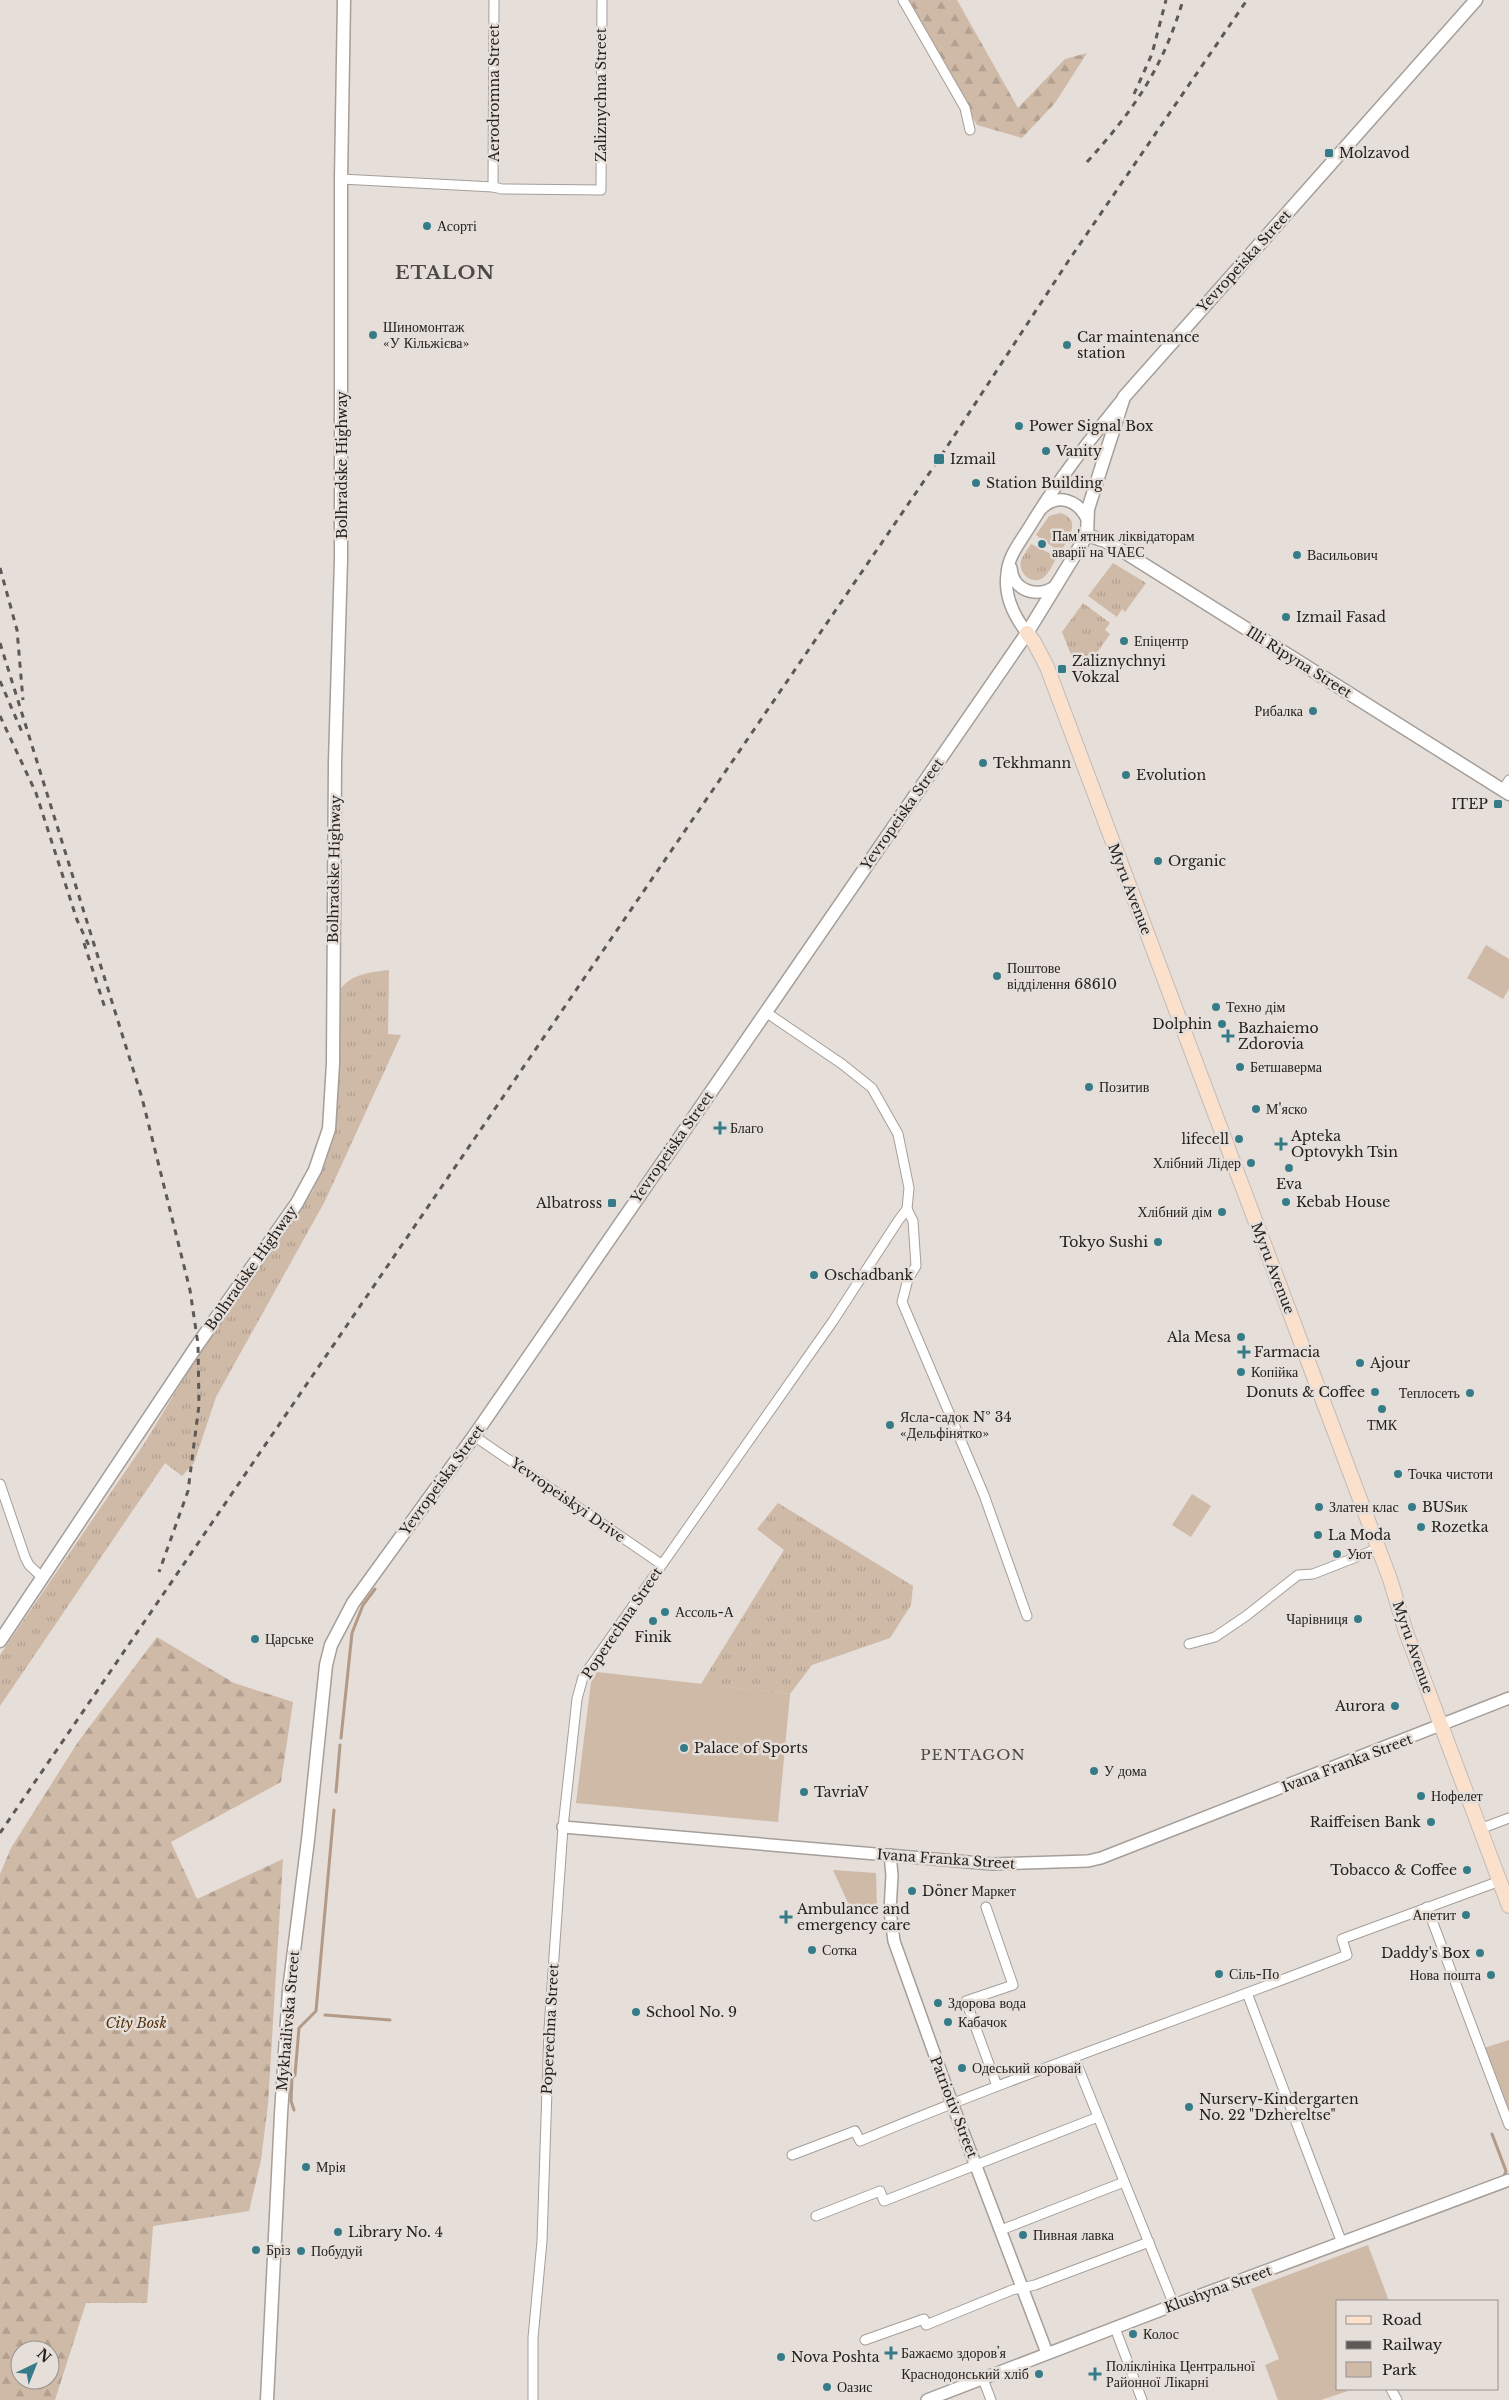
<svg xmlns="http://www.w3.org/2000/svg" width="1509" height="2400" font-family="'Libre Baskerville',serif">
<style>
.grass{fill:url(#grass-tufts)}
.forest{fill:url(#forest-firs);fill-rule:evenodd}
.park{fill:#cfb9a7}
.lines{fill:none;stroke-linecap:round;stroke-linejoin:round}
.stream{stroke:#b39a86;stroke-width:3}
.minor-casing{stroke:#a59e99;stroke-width:11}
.tertiary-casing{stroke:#a59e99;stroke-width:14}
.secondary-casing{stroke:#a59e99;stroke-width:15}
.primary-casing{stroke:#bdbcbc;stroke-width:16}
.minor{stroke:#fff;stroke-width:9}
.tertiary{stroke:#fff;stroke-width:11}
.secondary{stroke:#fff;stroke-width:12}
.primary{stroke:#fbe1cc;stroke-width:14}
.rail{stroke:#5d5956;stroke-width:3;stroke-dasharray:6 6;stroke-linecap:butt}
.poi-dot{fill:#367c88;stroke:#e5ded9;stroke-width:2}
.labels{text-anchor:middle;stroke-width:5;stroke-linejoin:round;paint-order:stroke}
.street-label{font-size:14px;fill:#24211f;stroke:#e5ded9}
.poi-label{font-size:14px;fill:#24211f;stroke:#e5ded9;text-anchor:start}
.park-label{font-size:14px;font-style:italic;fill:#55310d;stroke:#e5ded9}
.neighbourhood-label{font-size:15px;letter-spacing:1px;fill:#4f4945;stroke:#e5ded9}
.district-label{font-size:19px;font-weight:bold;letter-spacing:1px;fill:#4f4945;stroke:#e5ded9}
</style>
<defs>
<pattern id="grass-tufts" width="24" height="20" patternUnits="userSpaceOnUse" patternTransform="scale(1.25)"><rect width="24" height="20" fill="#cfb9a7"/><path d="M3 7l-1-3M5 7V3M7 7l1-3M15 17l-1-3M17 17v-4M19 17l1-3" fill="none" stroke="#b29f8f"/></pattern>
<pattern id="forest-firs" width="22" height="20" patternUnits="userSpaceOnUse" patternTransform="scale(1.25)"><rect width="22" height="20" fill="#cfb9a7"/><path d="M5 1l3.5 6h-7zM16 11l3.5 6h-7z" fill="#b29f8f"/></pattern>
</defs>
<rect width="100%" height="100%" fill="#e5ded9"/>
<!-- grass -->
<g class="grass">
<path d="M1060,513c23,6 8,27 0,39l-24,-17 13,-19z"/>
<path d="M1031,544l26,13c-4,7 -8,16 -13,20 -11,9 -26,-3 -23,-16 2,-6 7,-12 10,-17z"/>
<polygon points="1113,563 1146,583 1125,612 1122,609 1117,617 1088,596"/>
<polygon points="1083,603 1110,623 1105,630 1110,634 1080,677 1062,632"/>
<path d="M389,970l-1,64 13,1 -76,166 -109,196 -22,66 -12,13 -17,-13 -165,243v-51l144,-211 54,-89 114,-163 14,-30 8,-31 4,-139c13,-19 30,-19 51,-22z"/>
<polygon points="778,1503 913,1586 911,1605 890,1638 812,1665 790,1694 701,1684 784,1550 757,1529"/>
</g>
<!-- forest -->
<g class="forest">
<polygon points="904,0 957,0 1018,108 1065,59 1087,53 1055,103 1022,138 977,125"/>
<path d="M157,1637l77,46 59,19 -12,80 -110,60 26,57 86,-40 -15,245 -7,56 -12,51 -96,15 -6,77h-61l-31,97h-55v-526l11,-26 67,-106zM20,2350h30v30h-30z"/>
</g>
<!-- park -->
<g class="park">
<polygon points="1486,945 1509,959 1509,989 1503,999 1467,978"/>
<polygon points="1192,1494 1211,1506 1191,1537 1172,1525"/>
<polygon points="597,1672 790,1694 778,1822 576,1803 591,1682"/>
<polygon points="833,1870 876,1873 877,1908 854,1916"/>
<polygon points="1509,2040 1509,2116 1484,2048"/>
<polygon points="1368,2245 1389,2301 1338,2301 1338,2389 1348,2391 1321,2400 1278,2400 1265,2365 1279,2359 1251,2289"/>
</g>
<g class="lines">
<!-- stream -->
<g class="stream">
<polyline points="341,1738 352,1633 363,1605 375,1589"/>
<polyline points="336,1792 340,1745"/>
<polyline points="325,2015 390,2020"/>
<polyline points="294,2110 291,2101 292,2078 295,2075 299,2028 316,2011 334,1810"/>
<polyline points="1492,2134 1506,2171 1504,2176"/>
</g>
<defs>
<g id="minor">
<polyline points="903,0 965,108 970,130"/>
<polyline points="341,179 493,187 502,189 601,190 602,0"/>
<polyline points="493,187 494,0"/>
<polyline points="1503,790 1509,780"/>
<polyline points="907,1209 913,1221 916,1266 908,1279 902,1302 984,1495 1027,1616"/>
<polyline points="474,1436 661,1564"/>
<polyline points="0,1484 25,1557 29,1565 43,1578"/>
<polyline points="1189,1644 1215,1637 1246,1616 1298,1575 1313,1574 1377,1549"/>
<polyline points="1480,1829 1509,1818"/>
<polyline points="986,1907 1013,1985 966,2001 997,2086"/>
<polyline points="1427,1907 1509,2125"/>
<polyline points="1247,1993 1342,2243"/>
<polyline points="1074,2057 1174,2305"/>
<path d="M792,2155l63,-24 5,10c160,-67 325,-123 487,-186l-5,-16 158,-58"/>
<polyline points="816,2216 880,2191 884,2201 1098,2117"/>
<polyline points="1001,2230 1124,2182"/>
<polyline points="1115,2328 1142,2400"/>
<polyline points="865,2340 924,2319 926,2325 1012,2290 1035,2285 1149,2242"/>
<polyline points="983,2379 991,2400"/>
<polyline points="1391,2389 1397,2400"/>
<polyline points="533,2400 533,2338 542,2241 549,2029 563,1827 577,1699 583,1677 833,1321 898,1221 907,1209 909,1188 898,1134 872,1088 842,1064 767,1013"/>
</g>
<g id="tertiary">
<path d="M1042,508c16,-15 36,-8 45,11"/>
<path d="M1011,568c2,24 28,31 46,17"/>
<path d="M1027,633c-13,-17 -23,-38 -20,-59 1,-18 14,-33 23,-48 28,-46 58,-84 92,-126"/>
<polyline points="563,1827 992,1864 1088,1861 1101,1858 1509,1698"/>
<polyline points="890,1855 892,1875 890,1911 894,1941 952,2103 1047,2353"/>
<polyline points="927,2400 1174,2305 1509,2180"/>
</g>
<g id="secondary">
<polyline points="1087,535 1105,541 1121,550 1509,794"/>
<polyline points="0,1641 198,1344 297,1203 315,1170 329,1129 333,1063 335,762 341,560 341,179 344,0"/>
<polyline points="267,2400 281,2114 289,1990 308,1840 326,1665 331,1645 353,1603 474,1436 1027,633 1087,535 1088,509 1124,397 1476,0"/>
</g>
<polyline id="primary" points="1027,633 1034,642 1047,667 1390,1579 1406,1632 1509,1906"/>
</defs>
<!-- minor casing -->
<use href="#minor" class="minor-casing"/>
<!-- tertiary casing -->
<use href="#tertiary" class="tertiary-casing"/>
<!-- secondary casing -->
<use href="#secondary" class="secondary-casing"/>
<!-- primary casing -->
<use href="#primary" class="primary-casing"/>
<!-- minor -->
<use href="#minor" class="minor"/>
<!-- tertiary -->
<use href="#tertiary" class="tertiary"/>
<!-- secondary -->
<use href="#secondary" class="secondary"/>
<!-- primary -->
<use href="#primary" class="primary"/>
<!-- rail -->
<g class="rail">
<polyline points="1134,94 1152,54 1166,0"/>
<path d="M1087,162c47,-52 76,-94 96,-162"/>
<polyline points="0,568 17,630 23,700"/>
<polyline points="0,643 142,1098 190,1290 198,1344 199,1405 188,1491 159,1572"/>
<polyline points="0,681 22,732"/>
<polyline points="0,716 36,793 77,920 91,950"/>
<polyline points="84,943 105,1008"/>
<polyline points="0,1833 939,459 1069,260 1247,0"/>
</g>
</g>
<!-- markers -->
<g class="poi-dot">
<rect x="1324" y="148" width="10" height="10" rx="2.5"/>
<circle cx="427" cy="226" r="5"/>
<circle cx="373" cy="335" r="5"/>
<circle cx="1067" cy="345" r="5"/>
<circle cx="1019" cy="426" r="5"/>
<circle cx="1046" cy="451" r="5"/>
<rect x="933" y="453" width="12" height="12" rx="2.5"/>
<circle cx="976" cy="483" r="5"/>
<circle cx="1042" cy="544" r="5"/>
<circle cx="1297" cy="555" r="5"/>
<circle cx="1286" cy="617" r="5"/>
<circle cx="1124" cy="641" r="5"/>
<rect x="1057" y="664" width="10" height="10" rx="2.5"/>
<circle cx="1313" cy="711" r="5"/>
<circle cx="983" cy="763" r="5"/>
<circle cx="1126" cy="775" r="5"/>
<rect x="1493" y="799" width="10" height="10" rx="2.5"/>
<circle cx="1158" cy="861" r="5"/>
<circle cx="997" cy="976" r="5"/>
<circle cx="1216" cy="1007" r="5"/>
<circle cx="1222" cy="1024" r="5"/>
<path d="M1225.5 1028.5h5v5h5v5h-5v5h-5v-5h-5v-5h5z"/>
<circle cx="1240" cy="1067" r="5"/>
<circle cx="1089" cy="1087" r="5"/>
<circle cx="1256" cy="1109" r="5"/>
<path d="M717.5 1120.5h5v5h5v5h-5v5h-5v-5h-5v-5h5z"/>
<circle cx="1239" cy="1139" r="5"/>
<path d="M1278.5 1136.5h5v5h5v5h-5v5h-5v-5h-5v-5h5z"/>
<circle cx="1251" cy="1163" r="5"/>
<circle cx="1289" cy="1168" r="5"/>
<circle cx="1286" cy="1202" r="5"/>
<rect x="607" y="1198" width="10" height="10" rx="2.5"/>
<circle cx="1222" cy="1212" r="5"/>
<circle cx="1158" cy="1242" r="5"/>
<circle cx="814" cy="1275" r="5"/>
<circle cx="1241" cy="1337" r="5"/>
<path d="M1241.5 1344.5h5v5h5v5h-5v5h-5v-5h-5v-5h5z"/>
<circle cx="1360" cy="1363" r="5"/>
<circle cx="1241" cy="1372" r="5"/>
<circle cx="1375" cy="1392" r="5"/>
<circle cx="1470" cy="1393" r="5"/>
<circle cx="1382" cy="1409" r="5"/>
<circle cx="890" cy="1425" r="5"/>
<circle cx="1398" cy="1474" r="5"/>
<circle cx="1319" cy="1507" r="5"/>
<circle cx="1412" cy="1507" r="5"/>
<circle cx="1421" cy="1527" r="5"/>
<circle cx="1318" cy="1535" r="5"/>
<circle cx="1337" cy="1554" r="5"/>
<circle cx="665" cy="1612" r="5"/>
<circle cx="1358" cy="1619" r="5"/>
<circle cx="653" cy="1621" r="5"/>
<circle cx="255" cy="1639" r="5"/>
<circle cx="1395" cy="1706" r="5"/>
<circle cx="684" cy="1748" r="5"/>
<circle cx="1094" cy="1771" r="5"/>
<circle cx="804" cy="1792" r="5"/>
<circle cx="1421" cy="1796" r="5"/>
<circle cx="1431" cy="1822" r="5"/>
<circle cx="1467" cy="1870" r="5"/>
<circle cx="912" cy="1891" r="5"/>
<circle cx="1466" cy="1915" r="5"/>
<path d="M783.5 1909.5h5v5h5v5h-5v5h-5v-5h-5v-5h5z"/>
<circle cx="812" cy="1950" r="5"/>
<circle cx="1480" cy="1953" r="5"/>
<circle cx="1219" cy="1974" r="5"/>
<circle cx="1491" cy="1975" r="5"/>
<circle cx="938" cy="2003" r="5"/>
<circle cx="636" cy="2012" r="5"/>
<circle cx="948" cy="2022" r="5"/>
<circle cx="962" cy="2068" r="5"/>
<circle cx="1189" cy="2107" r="5"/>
<circle cx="306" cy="2167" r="5"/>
<circle cx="338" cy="2232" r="5"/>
<circle cx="1023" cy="2235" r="5"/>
<circle cx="256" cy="2250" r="5"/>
<circle cx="301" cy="2251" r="5"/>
<circle cx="1133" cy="2334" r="5"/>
<path d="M888.5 2345.5h5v5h5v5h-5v5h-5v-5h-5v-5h5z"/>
<circle cx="781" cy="2357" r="5"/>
<circle cx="1039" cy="2374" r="5"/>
<path d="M1092.5 2366.5h5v5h5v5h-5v5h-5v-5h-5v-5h5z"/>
<circle cx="827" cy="2387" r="5"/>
</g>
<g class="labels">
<!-- street labels -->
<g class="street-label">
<text transform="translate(494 93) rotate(-90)" y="5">Aerodromna Street</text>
<text transform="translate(601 95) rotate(-90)" y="5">Zaliznychna Street</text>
<text transform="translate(1244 261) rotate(-48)" y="5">Yevropeiska Street</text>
<text transform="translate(342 465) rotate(-90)" y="5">Bolhradske Highway</text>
<text transform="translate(1299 662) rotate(32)" y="5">Illi Ripyna Street</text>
<text transform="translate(902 814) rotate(-55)" y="5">Yevropeiska Street</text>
<text transform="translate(334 869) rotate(-89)" y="5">Bolhradske Highway</text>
<text transform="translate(1130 889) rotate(69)" y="5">Myru Avenue</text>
<text transform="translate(672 1147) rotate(-55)" y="5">Yevropeiska Street</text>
<text transform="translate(251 1268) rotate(-55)" y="5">Bolhradske Highway</text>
<text transform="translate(1273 1268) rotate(69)" y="5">Myru Avenue</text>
<text transform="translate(442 1480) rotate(-54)" y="5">Yevropeiska Street</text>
<text transform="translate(568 1500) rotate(35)" y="5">Yevropeiskyi Drive</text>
<text transform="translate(622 1623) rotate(-56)" y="5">Poperechna Street</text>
<text transform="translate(1413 1647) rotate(71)" y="5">Myru Avenue</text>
<text transform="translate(1347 1763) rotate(-21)" y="5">Ivana Franka Street</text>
<text transform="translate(946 1859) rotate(4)" y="5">Ivana Franka Street</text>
<text transform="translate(288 2021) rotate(-85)" y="5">Mykhailivska Street</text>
<text transform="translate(550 2029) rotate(-87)" y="5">Poperechna Street</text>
<text transform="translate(954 2107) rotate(69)" y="5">Patriotiv Street</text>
<text transform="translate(1218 2289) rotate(-20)" y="5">Klushyna Street</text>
</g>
<!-- poi labels -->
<g class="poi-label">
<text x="1339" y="158">Molzavod</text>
<text x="437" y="231">Асорті</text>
<text x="383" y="332">Шиномонтаж<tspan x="383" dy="16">«У Кільжієва»</tspan></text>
<text x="1077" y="342">Car maintenance<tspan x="1077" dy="16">station</tspan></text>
<text x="1029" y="431">Power Signal Box</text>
<text x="1056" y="456">Vanity</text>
<text x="950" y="464">Izmail</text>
<text x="986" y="488">Station Building</text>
<text x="1052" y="541">Пам'ятник ліквідаторам<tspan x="1052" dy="16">аварії на ЧАЕС</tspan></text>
<text x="1307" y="560">Васильович</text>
<text x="1296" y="622">Izmail Fasad</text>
<text x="1134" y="646">Епіцентр</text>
<text x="1072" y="666">Zaliznychnyi<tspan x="1072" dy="16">Vokzal</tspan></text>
<text x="1303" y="716" text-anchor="end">Рибалка</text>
<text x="993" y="768">Tekhmann</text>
<text x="1136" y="780">Evolution</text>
<text x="1488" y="809" text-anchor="end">ITEP</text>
<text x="1168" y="866">Organic</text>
<text x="1007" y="973">Поштове<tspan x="1007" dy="16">відділення 68610</tspan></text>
<text x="1226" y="1012">Техно дім</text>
<text x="1212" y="1029" text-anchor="end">Dolphin</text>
<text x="1238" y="1033">Bazhaiemo<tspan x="1238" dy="16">Zdorovia</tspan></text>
<text x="1250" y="1072">Бетшаверма</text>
<text x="1099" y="1092">Позитив</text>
<text x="1266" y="1114">М'яско</text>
<text x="730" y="1133">Благо</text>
<text x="1291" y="1141">Apteka<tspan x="1291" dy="16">Optovykh Tsin</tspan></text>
<text x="1229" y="1144" text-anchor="end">lifecell</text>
<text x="1241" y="1168" text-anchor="end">Хлібний Лідер</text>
<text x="1289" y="1189" text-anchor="middle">Eva</text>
<text x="1296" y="1207">Kebab House</text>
<text x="602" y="1208" text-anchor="end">Albatross</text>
<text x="1212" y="1217" text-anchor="end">Хлібний дім</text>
<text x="1148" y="1247" text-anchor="end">Tokyo Sushi</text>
<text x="824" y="1280">Oschadbank</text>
<text x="1231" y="1342" text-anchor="end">Ala Mesa</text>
<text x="1254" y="1357">Farmacia</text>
<text x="1370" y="1368">Ajour</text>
<text x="1251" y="1377">Копійка</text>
<text x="1365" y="1397" text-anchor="end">Donuts &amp; Coffee</text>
<text x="1460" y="1398" text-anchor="end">Теплосеть</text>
<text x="900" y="1422">Ясла-садок № 34<tspan x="900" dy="16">«Дельфінятко»</tspan></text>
<text x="1382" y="1430" text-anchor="middle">ТМК</text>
<text x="1408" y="1479">Точка чистоти</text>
<text x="1329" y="1512">Златен клас</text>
<text x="1422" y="1512">BUSик</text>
<text x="1431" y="1532">Rozetka</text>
<text x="1328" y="1540">La Moda</text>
<text x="1347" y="1559">Уют</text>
<text x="675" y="1617">Ассоль-А</text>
<text x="1348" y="1624" text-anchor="end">Чарівниця</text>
<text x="653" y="1642" text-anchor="middle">Finik</text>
<text x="265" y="1644">Царське</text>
<text x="1385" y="1711" text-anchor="end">Aurora</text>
<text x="694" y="1753">Palace of Sports</text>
<text x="1104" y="1776">У дома</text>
<text x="814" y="1797">TavriaV</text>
<text x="1431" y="1801">Нофелет</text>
<text x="1421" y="1827" text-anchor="end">Raiffeisen Bank</text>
<text x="1457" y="1875" text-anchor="end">Tobacco &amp; Coffee</text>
<text x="922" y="1896">Döner Маркет</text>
<text x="797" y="1914">Ambulance and<tspan x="797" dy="16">emergency care</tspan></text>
<text x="1456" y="1920" text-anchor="end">Апетит</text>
<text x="822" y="1955">Сотка</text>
<text x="1470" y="1958" text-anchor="end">Daddy's Box</text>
<text x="1229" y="1979">Сіль-По</text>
<text x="1481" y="1980" text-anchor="end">Нова пошта</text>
<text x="948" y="2008">Здорова вода</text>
<text x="646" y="2017">School No. 9</text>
<text x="958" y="2027">Кабачок</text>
<text x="972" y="2073">Одеський коровай</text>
<text x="1199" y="2104">Nursery-Kindergarten<tspan x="1199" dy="16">No. 22 "Dzhereltse"</tspan></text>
<text x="316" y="2172">Мрія</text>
<text x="348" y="2237">Library No. 4</text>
<text x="1033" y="2240">Пивная лавка</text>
<text x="266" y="2255">Бріз</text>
<text x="311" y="2256">Побудуй</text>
<text x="1143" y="2339">Колос</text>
<text x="901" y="2358">Бажаємо здоровʼя</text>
<text x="791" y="2362">Nova Poshta</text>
<text x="1106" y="2371">Поліклініка Центральної<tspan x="1106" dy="16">Районної Лікарні</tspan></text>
<text x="1029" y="2379" text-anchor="end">Краснодонський хліб</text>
<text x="837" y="2392">Оазис</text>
</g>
<!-- park labels -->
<g class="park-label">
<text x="136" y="2028">City Bosk</text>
</g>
<!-- neighbourhood labels -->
<g class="neighbourhood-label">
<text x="973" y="1760">PENTAGON</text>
</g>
<!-- district labels -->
<g class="district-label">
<text x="445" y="279">ETALON</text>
</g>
</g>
<!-- legend -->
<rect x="1336" y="2300" width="162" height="90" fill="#e5ded9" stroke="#98928f"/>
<rect x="1346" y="2316" width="25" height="8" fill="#fbe1cc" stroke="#98928f"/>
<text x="1382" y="2325" font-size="15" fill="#24211f">Road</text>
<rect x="1346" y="2341" width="25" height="8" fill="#5d5956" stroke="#98928f"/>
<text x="1382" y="2350" font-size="15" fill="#24211f">Railway</text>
<rect x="1346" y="2362" width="25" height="15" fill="#cfb9a7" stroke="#98928f"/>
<text x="1382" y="2375" font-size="15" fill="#24211f">Park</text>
<!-- north arrow -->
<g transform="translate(35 2365) rotate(43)"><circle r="24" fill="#e5ded9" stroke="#98928f"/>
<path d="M0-4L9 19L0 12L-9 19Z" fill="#367c88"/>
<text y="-8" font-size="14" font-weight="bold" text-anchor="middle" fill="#24211f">N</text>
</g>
</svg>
